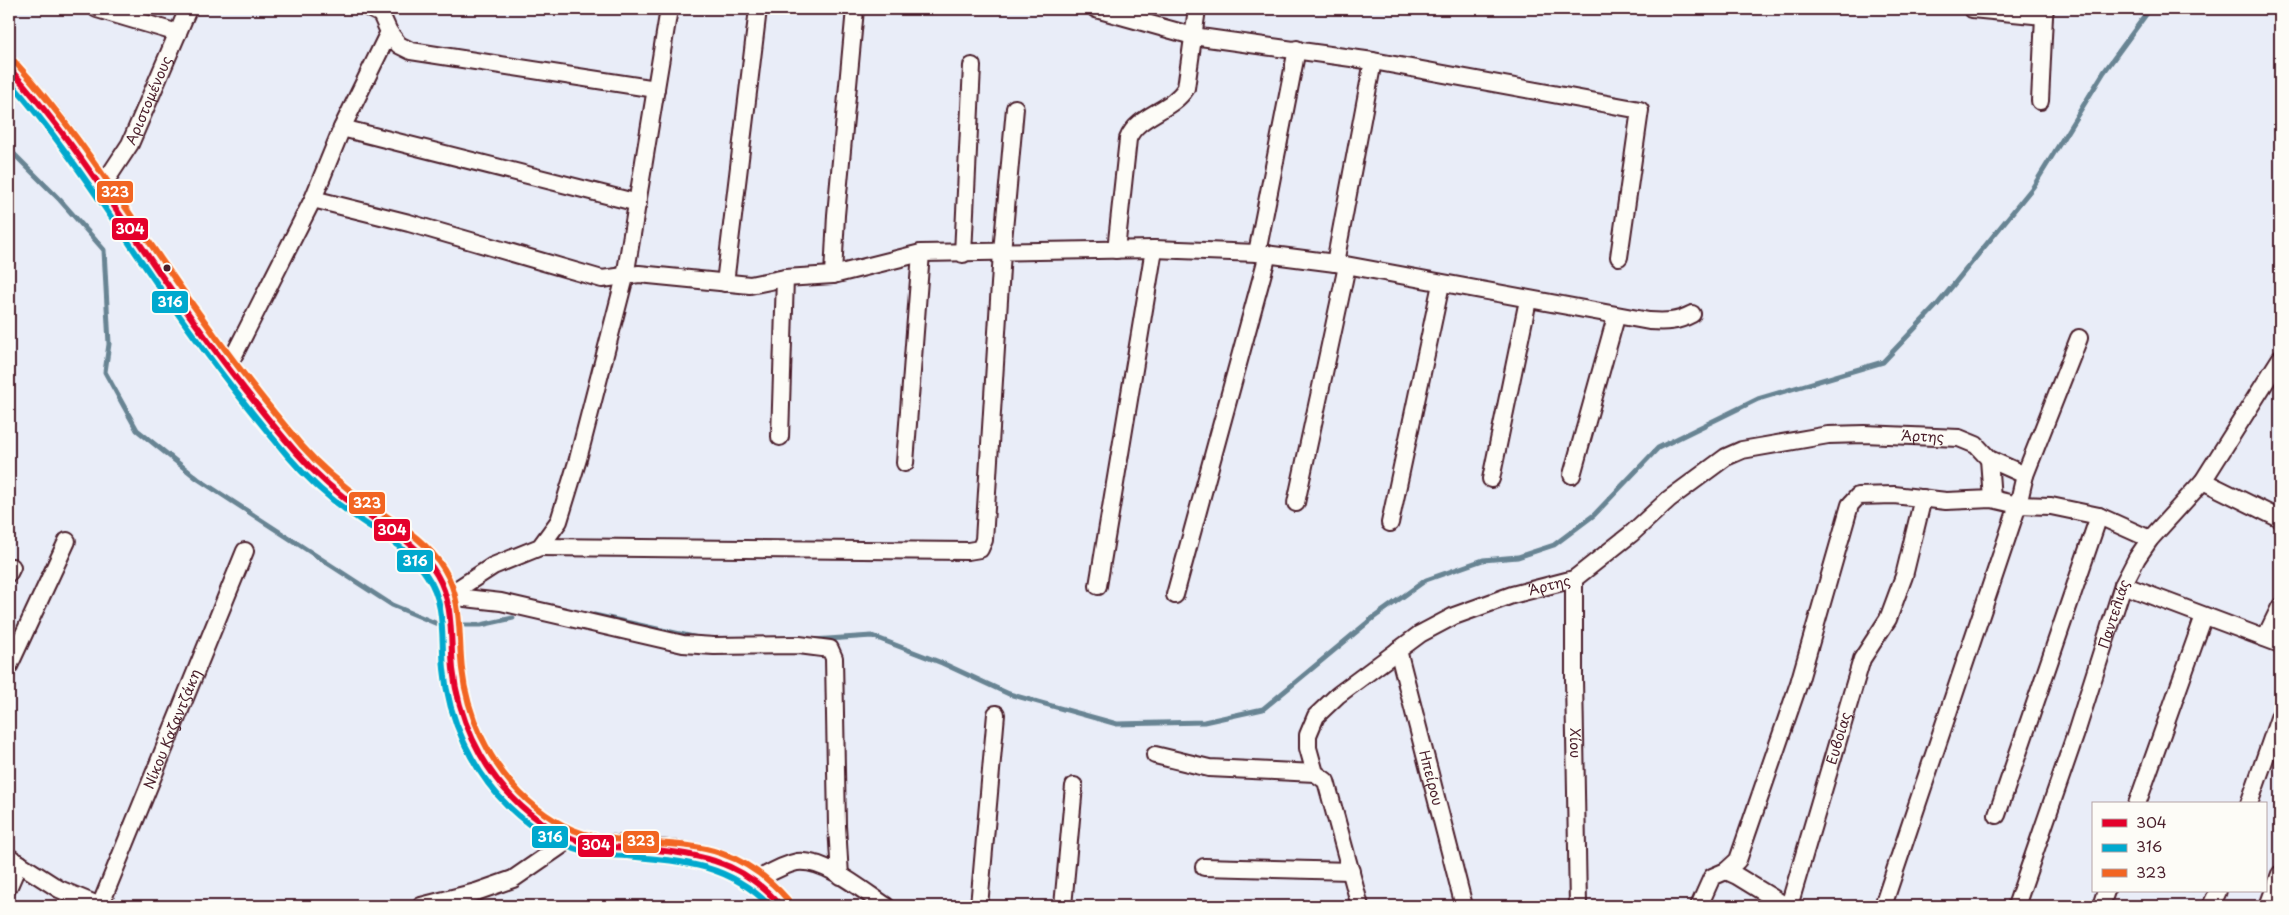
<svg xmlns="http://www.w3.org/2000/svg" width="2289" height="915" font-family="'Playpen Sans',sans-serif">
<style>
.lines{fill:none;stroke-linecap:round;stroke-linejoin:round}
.stream{stroke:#678493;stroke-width:5}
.minor-casing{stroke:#4a1f2b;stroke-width:20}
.major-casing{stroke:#4a1f2b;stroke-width:25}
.minor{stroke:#fdfcf7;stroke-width:16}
.major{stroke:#f4e382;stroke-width:21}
.bus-1-casing{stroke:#fdfcf7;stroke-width:10}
.bus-2-casing{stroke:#fdfcf7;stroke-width:10}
.bus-3-casing{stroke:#fdfcf7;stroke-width:10}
.bus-1{stroke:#e4002b;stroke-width:6}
.bus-2{stroke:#00a9ce;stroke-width:6}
.bus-3{stroke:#f26522;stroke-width:6}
.bus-dot{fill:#4a1f2b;stroke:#fdfcf7;stroke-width:2}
.labels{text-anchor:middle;stroke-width:4.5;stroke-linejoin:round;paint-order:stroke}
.street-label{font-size:14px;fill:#4a1f2b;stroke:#fdfcf7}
.line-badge{stroke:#fdfcf7;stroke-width:2}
.badge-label{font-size:14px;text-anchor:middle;font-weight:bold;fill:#fff}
</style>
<rect width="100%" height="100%" fill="#e9edf8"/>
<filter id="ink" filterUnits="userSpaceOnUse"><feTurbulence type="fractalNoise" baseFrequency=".02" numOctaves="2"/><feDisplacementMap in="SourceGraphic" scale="10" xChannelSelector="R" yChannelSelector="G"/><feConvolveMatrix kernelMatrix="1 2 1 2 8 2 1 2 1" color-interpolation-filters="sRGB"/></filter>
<g filter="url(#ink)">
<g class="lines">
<!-- stream -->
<g class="stream">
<polyline points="9,149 60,200 104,250 109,344 105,372 137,430 198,479 392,605 440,625 446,625"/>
<polyline points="594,615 698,638"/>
<polyline points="457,625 481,625 513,618"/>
<polyline points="813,640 872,636 942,663 1009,694 1117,724 1204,722 1263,709 1373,618 1426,580 1483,560 1518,557 1554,545 1594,515 1658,448 1758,399 1883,362 1937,305 2033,187 2104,72 2150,9"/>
</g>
<defs>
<g id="minor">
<polyline points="97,9 178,33"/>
<polyline points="1096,9 1193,36 1373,61 1640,110 1619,257"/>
<polyline points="1972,9 2044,16 2045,9"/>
<polyline points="389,32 399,45 411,51 656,89"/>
<polyline points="2040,101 2044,16"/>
<polyline points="342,128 638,203"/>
<path id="s1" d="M101,188l29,-44 58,-135"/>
<path d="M313,199l96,24 193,56 37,-5 111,11 35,-7 48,-3 88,-22 233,-4 103,4 78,10 314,58c17,1 28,1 43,-7"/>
<path d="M1116,250l12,-111c9,-24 44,-28 58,-51l11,-79"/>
<polyline points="1257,253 1297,49"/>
<polyline points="963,254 972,66"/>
<polyline points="1335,263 1373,61"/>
<polyline points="833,275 836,215 855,9"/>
<polyline points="725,283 758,9"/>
<polyline points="228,367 313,199 342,128 389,32 381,14 371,9"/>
<polyline points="780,437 785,278"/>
<polyline points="1989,459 1992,499"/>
<polyline points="905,463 921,253"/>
<polyline points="1572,475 1616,317"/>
<polyline points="1491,479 1528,300"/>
<polyline points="2203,481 2280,519"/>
<polyline points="1296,503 1347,266"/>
<polyline points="1390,523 1441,284"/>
<polyline points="540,547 968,551 980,549 984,540 1002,252 1015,108"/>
<polyline points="9,573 12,567"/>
<path id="s2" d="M1574,579v100l4,227"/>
<polyline points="2123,585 2280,644"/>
<polyline points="1098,586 1154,249"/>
<polyline points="1175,595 1268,254"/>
<polyline points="447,596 493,566 540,547 559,521 578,459 625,277 669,9"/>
<polyline points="447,596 501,602 683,644 714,646 799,645 830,649 834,658 837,826 840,876"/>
<polyline points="2265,638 2280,607"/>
<path id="s3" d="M1398,650l66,256"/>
<polyline points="9,666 67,541"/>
<polyline points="1155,755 1209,768 1315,773"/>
<polyline points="2137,804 2204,616"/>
<polyline points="2249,804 2280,715"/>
<polyline points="1997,815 2099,516"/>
<polyline points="9,857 59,889 100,906"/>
<polyline points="1204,867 1351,871"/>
<polyline points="1726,871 1737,876 1786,906"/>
<path d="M755,881c13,-7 27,-16 42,-19 29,-3 66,29 89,44"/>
<polyline points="9,886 19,863"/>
<path id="s4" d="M100,906l145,-355"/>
<polyline points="421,906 476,892 513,879 571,839"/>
<polyline points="979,906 996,714"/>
<polyline points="1063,906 1074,786"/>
<path id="s5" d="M1360,906l-34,-125 -11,-8 -7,-25v-13l8,-19 22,-21 82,-61 34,-18 58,-21 62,-16 57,-45 38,-35 57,-42 16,-7 86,-15 36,-1 95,4 17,7 13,14 36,16"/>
<polyline points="1699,906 1712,877 1726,871 1738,860 1799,683 1850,505 1858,496 1894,495 1946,501 1992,499 2018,505 2051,506 2099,516 2150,539"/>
<path id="s6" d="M1789,906l73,-247 26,-40 16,-43 19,-78"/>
<polyline points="1883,906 2018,505 2025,475 2079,338"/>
<path id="s7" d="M2016,906l59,-170 48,-151 14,-27 13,-19 53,-58 77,-122"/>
<polyline points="2101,906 2106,891"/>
<polyline points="2211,906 2218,891"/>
<polyline points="2268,906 2280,874"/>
</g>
<path id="major" d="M9,68c53,56 93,121 137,185 46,68 95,134 148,197 17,20 37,39 59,54 28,21 66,39 84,70 18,29 13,65 16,98 9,75 60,151 135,172 40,5 108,5 143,22 19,9 37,24 50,40"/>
</defs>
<!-- minor casing -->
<use href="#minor" class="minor-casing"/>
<!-- major casing -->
<use href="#major" class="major-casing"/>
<!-- minor -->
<use href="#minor" class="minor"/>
<!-- major -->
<use href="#major" class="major"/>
<defs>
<path id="bus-1" d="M9,68c59,65 105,139 154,210 42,60 85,119 133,174 20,23 43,43 68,60 26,18 57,34 73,63 17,29 13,62 16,94 5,48 27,96 61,130 19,20 45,36 71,44 15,5 33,4 49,5 59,5 106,10 147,58"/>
<path id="bus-2" d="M9,81c49,55 89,117 131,178 46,68 94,134 147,196 21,25 45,46 72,64 24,17 52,31 68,57 19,27 14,61 17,93 4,50 29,103 65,138 21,20 48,38 76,45 14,4 29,3 42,4 56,5 102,8 143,50"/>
<path id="bus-3" d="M15,62c59,65 105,139 155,210 41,60 85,119 132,174 19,22 41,40 64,56 28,20 60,37 78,67 19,31 14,66 18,100 5,46 26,91 58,124 19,19 46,38 73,43 78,14 135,-5 195,64"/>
</defs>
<!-- bus-1 casing -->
<use href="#bus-1" class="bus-1-casing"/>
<!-- bus-2 casing -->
<use href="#bus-2" class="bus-2-casing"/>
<!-- bus-3 casing -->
<use href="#bus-3" class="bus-3-casing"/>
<!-- bus-1 -->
<use href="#bus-1" class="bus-1"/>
<!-- bus-2 -->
<use href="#bus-2" class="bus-2"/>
<!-- bus-3 -->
<use href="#bus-3" class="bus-3"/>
</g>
</g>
<!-- markers -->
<circle class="bus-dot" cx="167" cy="268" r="4.5"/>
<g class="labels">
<!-- street labels -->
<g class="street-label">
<text dy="5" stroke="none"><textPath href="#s1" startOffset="100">Αριστομένους</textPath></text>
<text dy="5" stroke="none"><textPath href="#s5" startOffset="894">Άρτης</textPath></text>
<text dy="5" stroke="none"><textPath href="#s5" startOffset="474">Άρτης</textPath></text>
<text dy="5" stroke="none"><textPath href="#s7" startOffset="308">Παντελιάς</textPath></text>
<text dy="5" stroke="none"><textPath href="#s4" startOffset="191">Νίκου Καζαντζάκη</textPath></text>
<text dy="5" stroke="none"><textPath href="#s6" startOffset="175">Ευβοίας</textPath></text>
<text dy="5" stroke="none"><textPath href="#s2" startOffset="164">Χίου</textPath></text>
<text dy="5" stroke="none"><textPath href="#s3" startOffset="132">Ηπείρου</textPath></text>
</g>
</g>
<g class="line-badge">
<rect x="96" y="180" width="38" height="24" rx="5" fill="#f26522"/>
<rect x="111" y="217" width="38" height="24" rx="5" fill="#e4002b"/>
<rect x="151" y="290" width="38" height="24" rx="5" fill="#00a9ce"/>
<rect x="348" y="491" width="38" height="24" rx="5" fill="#f26522"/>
<rect x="373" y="518" width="38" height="24" rx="5" fill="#e4002b"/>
<rect x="396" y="549" width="38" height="24" rx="5" fill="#00a9ce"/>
<rect x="531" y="825" width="38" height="24" rx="5" fill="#00a9ce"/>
<rect x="622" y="830" width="38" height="24" rx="5" fill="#f26522"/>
<rect x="577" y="834" width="38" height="24" rx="5" fill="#e4002b"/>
</g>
<g class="badge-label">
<text x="115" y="197">323</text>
<text x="130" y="234">304</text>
<text x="170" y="307">316</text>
<text x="367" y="508">323</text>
<text x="392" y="535">304</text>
<text x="415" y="566">316</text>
<text x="550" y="842">316</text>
<text x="641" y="846">323</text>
<text x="596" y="850">304</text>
</g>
<!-- margin -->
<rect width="2289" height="915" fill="none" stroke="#fdfcf7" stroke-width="30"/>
<rect x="15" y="15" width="2259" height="885" fill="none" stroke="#4a1f2b" stroke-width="2" filter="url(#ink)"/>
<!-- legend -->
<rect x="2092" y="802" width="175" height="90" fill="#fdfcf7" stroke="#b5a4a5"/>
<rect x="2102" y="819" width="25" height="8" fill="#e4002b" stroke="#b5a4a5"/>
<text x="2136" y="828" font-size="15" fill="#4a1f2b">304</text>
<rect x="2102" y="844" width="25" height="8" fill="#00a9ce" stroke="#b5a4a5"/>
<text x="2136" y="852" font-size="15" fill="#4a1f2b">316</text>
<rect x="2102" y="869" width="25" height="8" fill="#f26522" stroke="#b5a4a5"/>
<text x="2136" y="878" font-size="15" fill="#4a1f2b">323</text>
</svg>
